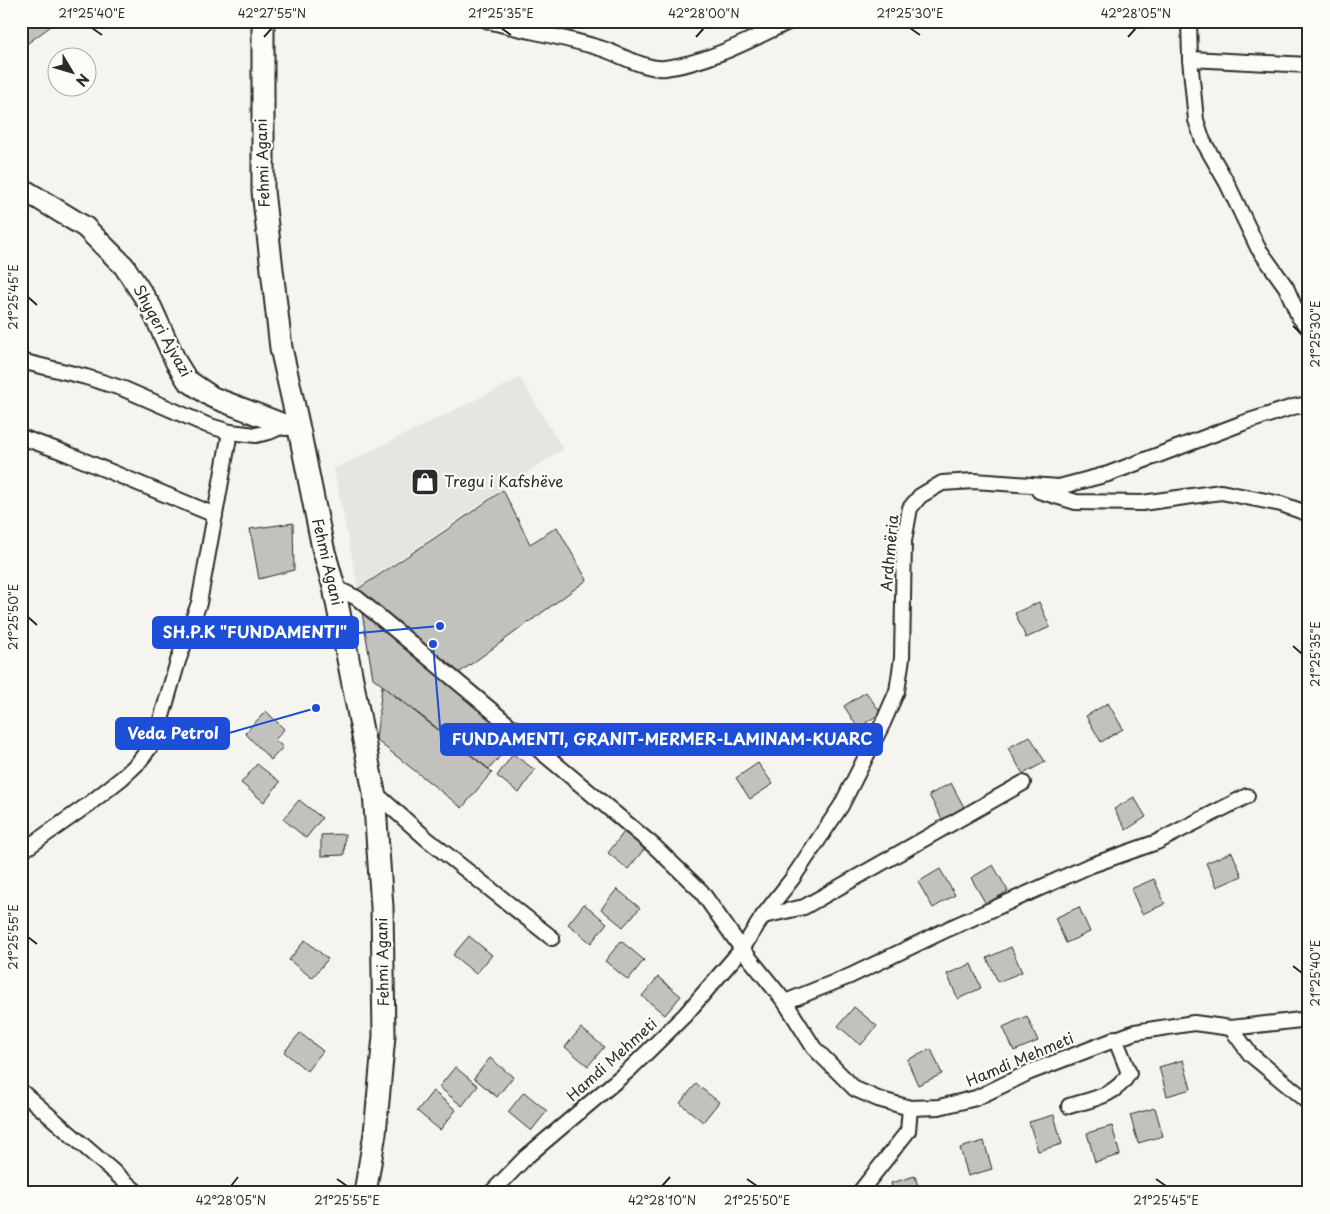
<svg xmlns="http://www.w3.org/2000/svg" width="1330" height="1214" font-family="'Playpen Sans',sans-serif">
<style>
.built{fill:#e6e5e0}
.building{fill:#c2c1be;stroke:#2b2b2b}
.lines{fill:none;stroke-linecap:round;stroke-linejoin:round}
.street-casing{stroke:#2b2b2b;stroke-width:18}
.secondary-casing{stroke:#2b2b2b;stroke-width:24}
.primary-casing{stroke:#2b2b2b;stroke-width:25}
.street{stroke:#fdfcf7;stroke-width:14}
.secondary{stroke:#fdfcf7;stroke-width:20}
.primary{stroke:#fdfcf7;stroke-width:21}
.ticks{fill:none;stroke:#2b2b2b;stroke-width:2}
.labels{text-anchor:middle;stroke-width:4.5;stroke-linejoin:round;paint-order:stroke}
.street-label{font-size:15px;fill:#2b2b2b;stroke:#fdfcf7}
.poi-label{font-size:15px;fill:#2b2b2b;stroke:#fdfcf7;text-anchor:start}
.leader{fill:none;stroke:#1d4ed8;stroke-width:2}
.callout-dot{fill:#1d4ed8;stroke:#fdfcf7;stroke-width:2}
.callout{fill:#1d4ed8;stroke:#1d4ed8;stroke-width:2}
.callout-label{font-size:16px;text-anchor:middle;font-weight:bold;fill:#fff}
.neatline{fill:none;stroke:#2b2b2b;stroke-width:2}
.ticks-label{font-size:12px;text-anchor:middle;fill:#2b2b2b}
</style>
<rect width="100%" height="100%" fill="#f5f4ef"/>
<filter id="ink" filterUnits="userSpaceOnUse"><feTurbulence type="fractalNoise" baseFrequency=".02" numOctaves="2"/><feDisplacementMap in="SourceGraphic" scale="10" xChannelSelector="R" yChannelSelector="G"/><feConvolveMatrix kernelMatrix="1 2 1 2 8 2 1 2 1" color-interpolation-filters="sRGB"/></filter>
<g filter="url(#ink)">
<!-- built -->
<polygon class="built" points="520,378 563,449 502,489 358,588 334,469"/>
<!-- building -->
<g class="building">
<polygon points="32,21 58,21 21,48 21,25 23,27"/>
<polygon points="503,490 530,544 557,527 587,580 452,678 516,738 489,769 373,678 358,589 445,531"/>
<polygon points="293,523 294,570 259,579 250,529"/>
<polygon points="1039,602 1050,627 1026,638 1015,613"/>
<polygon points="382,686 492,772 462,808 376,740"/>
<polygon points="866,692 881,713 858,728 844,706"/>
<polygon points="1108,703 1123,729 1101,742 1086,716"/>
<polygon points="266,711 284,729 275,740 283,747 271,760 245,733"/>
<polygon points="1030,736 1045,762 1023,774 1008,748"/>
<polygon points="513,754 535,770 519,793 497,776"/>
<polygon points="758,763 773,784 750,799 736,778"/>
<polygon points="257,764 280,782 264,802 241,783"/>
<polygon points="951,783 965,809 943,821 929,795"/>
<polygon points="1134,797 1146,817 1126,830 1114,809"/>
<polygon points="299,800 322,818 306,838 283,819"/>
<polygon points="624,832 645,848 628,869 608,853"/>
<polygon points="345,834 344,855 321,856 321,835"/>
<polygon points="1232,852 1242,876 1217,887 1206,863"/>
<polygon points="993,865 1008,891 986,904 971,878"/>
<polygon points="940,869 955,895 933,908 918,882"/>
<polygon points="1154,879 1165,904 1142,914 1131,889"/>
<polygon points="617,889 640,908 623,927 601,909"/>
<polygon points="584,904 607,923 591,943 568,924"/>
<polygon points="1079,907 1090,932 1066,943 1055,918"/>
<polygon points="469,936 492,955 476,974 453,955"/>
<polygon points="305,940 328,959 312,978 289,960"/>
<polygon points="621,941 644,960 628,980 605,961"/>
<polygon points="1011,947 1022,972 998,982 987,958"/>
<polygon points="971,964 981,988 958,999 947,974"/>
<polygon points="658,977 681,996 665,1015 642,996"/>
<polygon points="854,1007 877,1026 861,1045 838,1026"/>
<polygon points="1027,1016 1038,1041 1014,1051 1003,1027"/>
<polygon points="581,1028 604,1047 588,1066 565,1047"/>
<polygon points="300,1033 323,1051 307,1071 284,1052"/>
<polygon points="931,1049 942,1074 918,1085 907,1060"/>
<polygon points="490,1058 513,1077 497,1097 474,1078"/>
<polygon points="1183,1060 1191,1089 1167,1096 1159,1067"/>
<polygon points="455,1067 478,1086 462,1106 439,1087"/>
<polygon points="696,1084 719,1102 703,1122 680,1103"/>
<polygon points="433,1091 456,1110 440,1130 417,1111"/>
<polygon points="524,1092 547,1111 531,1131 508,1112"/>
<polygon points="1155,1108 1163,1136 1138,1143 1130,1115"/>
<polygon points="1054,1115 1062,1144 1038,1151 1029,1122"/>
<polygon points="1112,1126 1120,1155 1095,1162 1087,1133"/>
<polygon points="984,1141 992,1169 968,1176 960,1148"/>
<polygon points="915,1176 920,1193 893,1193 891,1183"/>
</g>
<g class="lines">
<defs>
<g id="street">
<path d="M488,21c38,10 77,16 115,28 18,6 43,21 62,19 43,-5 87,-29 125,-47"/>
<polyline points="1189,21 1190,59 1196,120 1203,141 1227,183 1258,248 1286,287 1299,317 1309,329"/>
<polyline points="1190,59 1309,65"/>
<polyline points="21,361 86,377 124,389 207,425 230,432 256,435 269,432 285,425"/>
<polyline points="21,437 63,452 215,515"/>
<polyline points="1039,491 1076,502 1142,503 1221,492 1281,504 1309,514"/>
<polyline points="334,587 357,598 654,846 701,891 742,949 785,1002 814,1048 855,1089 878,1099 910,1108 939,1107 976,1098 1030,1072 1135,1032 1194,1023 1231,1028 1309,1019"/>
<polyline points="374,792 427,839 552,938"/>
<polyline points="21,852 89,804 122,778 138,763 150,747 158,730 178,661 199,603 230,432"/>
<polyline points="763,916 804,907 1023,783"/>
<polyline points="785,1002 850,976 948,929 1089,866 1157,842 1247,796"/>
<polyline points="1231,1028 1250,1054 1309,1103"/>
<polyline points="21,1091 138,1193"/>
<path d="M1069,1106c24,-7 47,-10 60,-33l-14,-35"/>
<polyline points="491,1193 526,1157 629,1070 685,1015 742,949 763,916 792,879 841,806 883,723 897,691 902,658 904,541 910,508 920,496 942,483 974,481 1059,487 1108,474 1243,423 1293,407 1309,404"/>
<polyline points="859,1193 908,1131 910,1108"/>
</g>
<polyline id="secondary" points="21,188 85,227 124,266 151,307 176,362 187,380 212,397 285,425 298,424"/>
<polyline id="primary" points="263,21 263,191 281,348 298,424 323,548 334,587 374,792 382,907 384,1036 375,1133 365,1193"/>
</defs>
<!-- street casing -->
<use href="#street" class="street-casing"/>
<!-- secondary casing -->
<use href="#secondary" class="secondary-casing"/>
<!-- primary casing -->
<use href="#primary" class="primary-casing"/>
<!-- street -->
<use href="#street" class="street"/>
<!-- secondary -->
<use href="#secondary" class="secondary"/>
<!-- primary -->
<use href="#primary" class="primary"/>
</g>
</g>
<!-- ticks -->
<path class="ticks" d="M92,28l10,7M501,28l10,7M910,28l10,7M264,37l8,-9M696,37l8,-9M1128,37l8,-9M28,297l9,8M1293,326l9,8M28,617l9,8M1293,646l9,8M28,937l9,7M1293,966l9,7M337,1179l10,7M747,1179l10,7M1156,1179l10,7M231,1186l7,-9M662,1186l8,-9"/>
<!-- icons -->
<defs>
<symbol id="shop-square" viewBox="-11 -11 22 22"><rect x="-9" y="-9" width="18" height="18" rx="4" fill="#2b2b2b" stroke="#fdfcf7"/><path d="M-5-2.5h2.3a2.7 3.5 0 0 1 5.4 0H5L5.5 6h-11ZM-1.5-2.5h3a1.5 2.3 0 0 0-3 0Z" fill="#fff"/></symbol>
</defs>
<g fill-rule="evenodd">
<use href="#shop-square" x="409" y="466" width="32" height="32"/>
</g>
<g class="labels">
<!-- street labels -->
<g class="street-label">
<text transform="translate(263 163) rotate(-92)" y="5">Fehmi Agani</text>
<text transform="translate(162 331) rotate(61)" y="5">Shyqeri Ajvazi</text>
<text transform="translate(890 553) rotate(-85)" y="5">Ardhmëria</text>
<text transform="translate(327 562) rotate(77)" y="5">Fehmi Agani</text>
<text transform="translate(383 962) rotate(-91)" y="5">Fehmi Agani</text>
<text transform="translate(612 1060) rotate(-42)" y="5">Hamdi Mehmeti</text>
<text transform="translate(1020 1060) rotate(-23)" y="5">Hamdi Mehmeti</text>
</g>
<!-- poi labels -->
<g class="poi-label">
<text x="444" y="487">Tregu i Kafshëve</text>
</g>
</g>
<!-- callouts -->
<path class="leader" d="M440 626L358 633M316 708L229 733M433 644L441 739"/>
<g class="callout-dot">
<circle cx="440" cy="626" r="5"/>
<circle cx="316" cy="708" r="5"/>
<circle cx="433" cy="644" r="5"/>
</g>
<g class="callout">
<rect x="153" y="617" width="205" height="31" rx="5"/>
<rect x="116" y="718" width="113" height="31" rx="5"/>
<rect x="441" y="724" width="441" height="31" rx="5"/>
</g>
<g class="callout-label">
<text x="255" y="638">SH.P.K "FUNDAMENTI"</text>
<text x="173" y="739">Veda Petrol</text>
<text x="662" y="745">FUNDAMENTI, GRANIT-MERMER-LAMINAM-KUARC</text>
</g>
<!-- margin -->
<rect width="1330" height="1214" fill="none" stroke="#fdfcf7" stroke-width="55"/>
<!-- north arrow -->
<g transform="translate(72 72) rotate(128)"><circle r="24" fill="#fdfcf7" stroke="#a9a8a5"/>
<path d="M0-4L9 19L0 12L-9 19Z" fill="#2b2b2b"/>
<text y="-8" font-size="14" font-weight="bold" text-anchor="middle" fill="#2b2b2b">N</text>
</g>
<rect x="28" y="28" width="1274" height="1158" class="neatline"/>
<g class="ticks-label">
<text x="92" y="18">21°25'40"E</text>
<text x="272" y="18">42°27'55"N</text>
<text x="501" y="18">21°25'35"E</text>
<text x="704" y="18">42°28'00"N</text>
<text x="910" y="18">21°25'30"E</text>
<text x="1136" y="18">42°28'05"N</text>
<text transform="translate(14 297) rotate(-90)" y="4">21°25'45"E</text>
<text transform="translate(1316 334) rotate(-90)" y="4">21°25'30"E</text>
<text transform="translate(14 617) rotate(-90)" y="4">21°25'50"E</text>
<text transform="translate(1316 654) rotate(-90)" y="4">21°25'35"E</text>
<text transform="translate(14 937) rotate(-90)" y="4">21°25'55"E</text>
<text transform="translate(1316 973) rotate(-90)" y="4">21°25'40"E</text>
<text x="231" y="1205">42°28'05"N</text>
<text x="347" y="1205">21°25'55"E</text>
<text x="662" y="1205">42°28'10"N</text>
<text x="757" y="1205">21°25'50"E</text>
<text x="1166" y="1205">21°25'45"E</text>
</g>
</svg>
